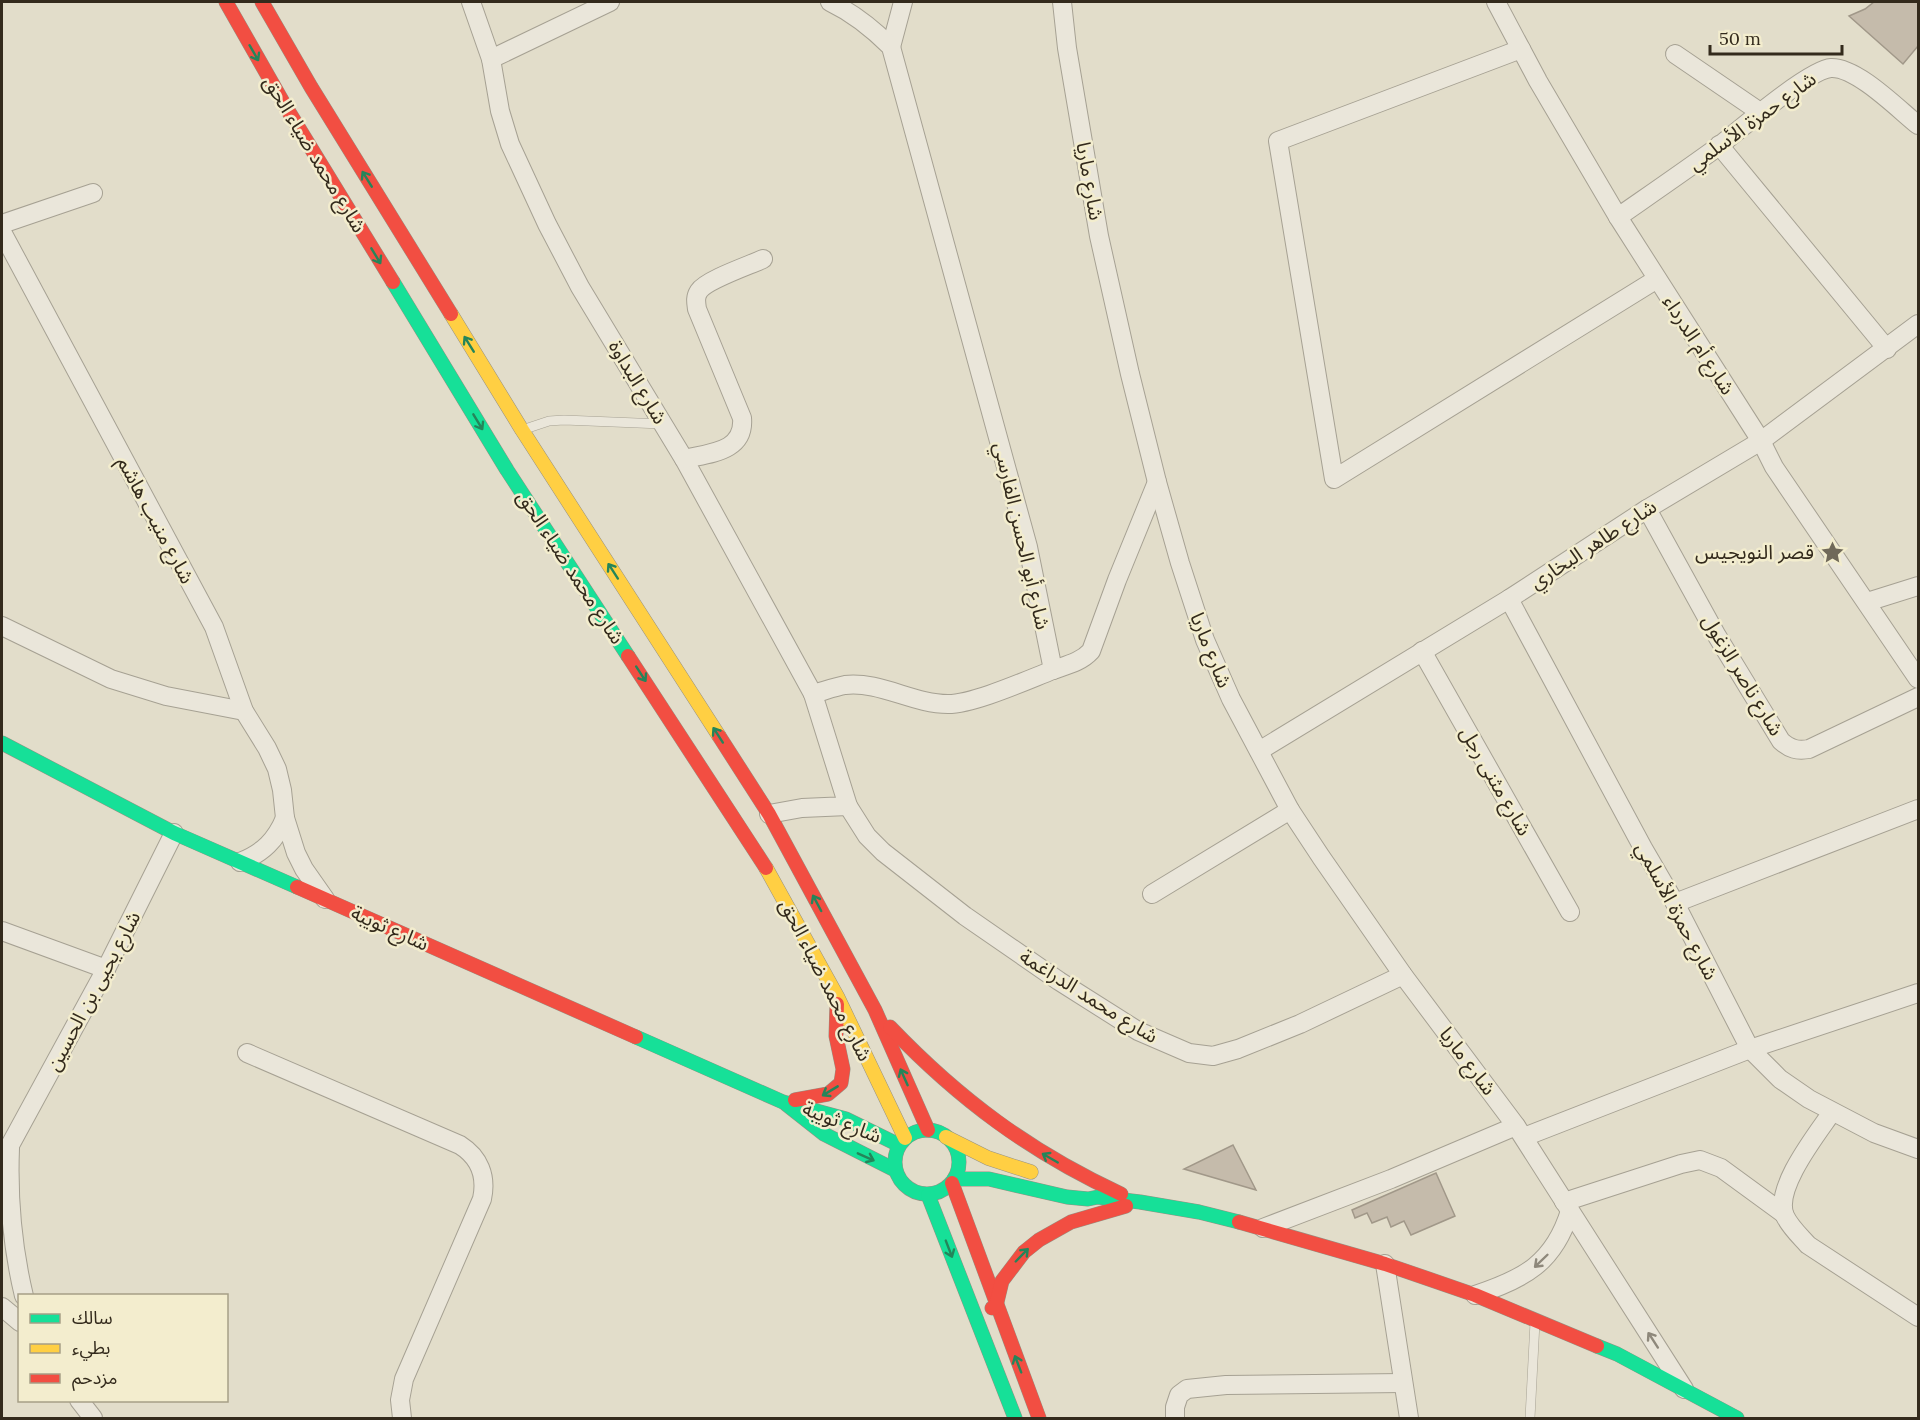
<svg xmlns="http://www.w3.org/2000/svg" width="1920" height="1420" font-family="Lora,'Noto Sans Arabic',serif">
<style>
.building{fill:#c5bbab;stroke:#a19889;stroke-width:1.5}
.lines{fill:none;stroke-linecap:round;stroke-linejoin:round}
.lane-casing{stroke:#a6a193;stroke-width:10}
.street-casing{stroke:#a6a193;stroke-width:20}
.fast-casing{stroke:#969183;stroke-width:15}
.slow-casing{stroke:#969183;stroke-width:15}
.jam-casing{stroke:#969183;stroke-width:15}
.lane{stroke:#eae6da;stroke-width:9}
.street{stroke:#eae6da;stroke-width:18}
.fast{stroke:#16e098;stroke-width:14}
.slow{stroke:#ffcf43;stroke-width:14}
.jam{stroke:#f24e42;stroke-width:14}
.oneway{stroke:#24855a}
.oneway2{stroke:#8e887b}
.labels{text-anchor:middle;stroke-width:5;stroke-linejoin:round;paint-order:stroke}
.street-label{font-size:20px;fill:#332a1c;stroke:#f3edce}
.poi-label{font-size:20px;fill:#332a1c;stroke:#f3edce;text-anchor:end}
</style>
<rect width="100%" height="100%" fill="#e2ddca"/>
<!-- building -->
<g class="building">
<polygon points="1874,2 1918,2 1918,46 1903,64 1849,16 1865,9"/>
<polygon points="1233,1145 1256,1190 1184,1169"/>
<polygon points="1436,1173 1455,1216 1411,1235 1404,1221 1391,1227 1387,1217 1372,1223 1367,1213 1355,1218 1352,1210"/>
</g>
<g class="lines">
<defs>
<g id="lane">
<polyline points="525,429 549,421 564,420 662,424"/>
<polyline points="1530,1418 1535,1322"/>
</g>
<g id="street">
<polyline points="471,2 491,59 500,111 510,144 547,224 580,287 684,459 813,694"/>
<polyline points="1062,2 1067,48 1099,236 1130,374 1157,482 1180,563 1205,640 1231,699 1290,810 1321,857 1403,975 1516,1126 1684,1389"/>
<polyline points="1496,2 1538,81 1618,217 1761,441 1774,467 1918,679"/>
<polyline points="891,47 903,2"/>
<polyline points="1521,49 1278,141 1334,479 1657,279"/>
<polyline points="1675,54 1760,112"/>
<polyline points="491,59 610,2"/>
<polyline points="1719,145 1887,349"/>
<path d="M1618,217c33,-23 68,-47 101,-71 20,-16 91,-77 112,-78 26,-1 67,41 87,57"/>
<polyline points="2,224 93,193"/>
<polyline points="2,232 214,627 244,711 267,748 277,769 282,790 285,818 296,853 304,869 325,899"/>
<path d="M684,459c26,-6 61,-7 58,-41l-45,-109c-1,-7 -2,-12 2,-18 7,-11 51,-26 64,-32"/>
<path d="M1647,509l70,127 64,105c9,8 16,10 28,8l109,-52"/>
<polyline points="1509,599 1643,848 1675,903 1750,1049 1780,1079 1809,1099 1874,1133 1918,1149"/>
<polyline points="1867,602 1918,586"/>
<polyline points="2,626 111,679 166,696 244,711"/>
<polyline points="1422,651 1570,912"/>
<path d="M1053,670c14,-5 28,-8 38,-19l26,-71 40,-98"/>
<polyline points="1259,751 1509,599 1647,509 1761,441 1918,324"/>
<polyline points="848,806 867,836 883,852 965,916 1059,981 1138,1031 1189,1053 1213,1056 1238,1049 1300,1024 1403,975"/>
<path d="M769,814l33,-6 46,-2 -35,-112c11,-3 21,-7 32,-9 35,-4 68,19 103,19 26,0 79,-24 105,-34l-25,-123 -137,-500c-18,-18 -38,-34 -61,-45"/>
<path d="M240,862c23,-9 36,-22 45,-44"/>
<polyline points="1152,894 1290,810"/>
<polyline points="1675,903 1918,809"/>
<polyline points="2,931 106,969"/>
<path d="M247,1053l213,92c19,12 27,31 22,54l-78,180 -4,21 2,18"/>
<path d="M1832,1112c-15,22 -59,77 -47,104 5,11 15,20 23,29l110,72"/>
<polyline points="1524,1137 1750,1049 1918,993"/>
<path d="M10,1148c-2,51 2,98 14,148"/>
<polyline points="2,1160 106,969 174,833"/>
<polyline points="1564,1202 1681,1164 1700,1160 1721,1168 1784,1214"/>
<polyline points="1263,1228 1391,1179 1516,1126"/>
<polyline points="1385,1264 1409,1418"/>
<path d="M1475,1295c49,-16 79,-32 95,-84"/>
<polyline points="2,1307 20,1322"/>
<polyline points="79,1400 93,1418"/>
<polyline points="1175,1418 1175,1407 1179,1395 1187,1389 1226,1385 1403,1383"/>
</g>
<g id="fast">
<polyline points="393,282 507,470 628,656"/>
<polyline points="2,743 174,833 297,887"/>
<polyline points="636,1037 783,1102 846,1119 899,1145"/>
<polyline points="786,1104 824,1134 895,1170"/>
<circle cx="927" cy="1162" r="32"/>
<polyline points="954,1179 989,1179 1067,1197 1088,1199 1098,1197 1140,1202 1199,1212 1239,1222"/>
<polyline points="928,1195 1015,1418"/>
<polyline points="1597,1346 1617,1354 1737,1418"/>
</g>
<g id="slow">
<polyline points="451,314 522,430 719,736"/>
<polyline points="766,868 838,998 905,1138"/>
<polyline points="946,1137 988,1158 1031,1172"/>
</g>
<g id="jam">
<polyline points="226,2 284,104 393,282"/>
<polyline points="262,2 311,87 451,314"/>
<polyline points="628,656 766,868"/>
<polyline points="719,736 769,814 875,1010 928,1130"/>
<polyline points="297,887 636,1037"/>
<path d="M890,1027c69,72 140,125 231,167"/>
<polyline points="795,1100 828,1094 841,1083 843,1069 836,1036 837,1004"/>
<polyline points="952,1183 1039,1418"/>
<polyline points="1239,1222 1385,1264 1475,1295 1597,1346"/>
<polyline points="992,1308 996,1306 1002,1281 1024,1252 1039,1240 1071,1222 1126,1206"/>
</g>
</defs>
<!-- lane casing -->
<use href="#lane" class="lane-casing"/>
<!-- street casing -->
<use href="#street" class="street-casing"/>
<!-- fast casing -->
<use href="#fast" class="fast-casing"/>
<!-- slow casing -->
<use href="#slow" class="slow-casing"/>
<!-- jam casing -->
<use href="#jam" class="jam-casing"/>
<!-- lane -->
<use href="#lane" class="lane"/>
<!-- street -->
<use href="#street" class="street"/>
<!-- fast -->
<use href="#fast" class="fast"/>
<!-- slow -->
<use href="#slow" class="slow"/>
<!-- jam -->
<use href="#jam" class="jam"/>
</g>
<!-- one-way arrows -->
<defs><path id="oneway-shaft" d="M-6 0H5M1.5-3L5.5 0L1.5 3" fill="none" stroke-width="1.6" stroke-linecap="round" stroke-linejoin="round" transform="scale(1.5)"/></defs>
<g class="oneway">
<use href="#oneway-shaft" transform="translate(254 53) rotate(60)"/>
<use href="#oneway-shaft" transform="translate(367 179) rotate(-122)"/>
<use href="#oneway-shaft" transform="translate(376 256) rotate(59)"/>
<use href="#oneway-shaft" transform="translate(469 344) rotate(-122)"/>
<use href="#oneway-shaft" transform="translate(478 422) rotate(59)"/>
<use href="#oneway-shaft" transform="translate(613 571) rotate(-123)"/>
<use href="#oneway-shaft" transform="translate(641 674) rotate(57)"/>
<use href="#oneway-shaft" transform="translate(718 735) rotate(-123)"/>
<use href="#oneway-shaft" transform="translate(817 903) rotate(-118)"/>
<use href="#oneway-shaft" transform="translate(904 1077) rotate(-114)"/>
<use href="#oneway-shaft" transform="translate(830 1091) rotate(149)"/>
<use href="#oneway-shaft" transform="translate(866 1157) rotate(24)"/>
<use href="#oneway-shaft" transform="translate(1050 1158) rotate(-150)"/>
<use href="#oneway-shaft" transform="translate(949 1249) rotate(69)"/>
<use href="#oneway-shaft" transform="translate(1022 1255) rotate(-46)"/>
<use href="#oneway-shaft" transform="translate(1018 1364) rotate(-111)"/>
</g>
<g class="oneway2">
<use href="#oneway-shaft" transform="translate(1541 1261) rotate(136)"/>
<use href="#oneway-shaft" transform="translate(1653 1340) rotate(-123)"/>
</g>
<!-- icons -->
<defs>
<symbol id="sight-bare" viewBox="-9 -9 18 18"><path d="M0-6L1.8-2.2L6-1.7L2.9 1.2L3.7 5.4L0 3.3L-3.7 5.4L-2.9 1.2L-6-1.7L-1.8-2.2Z" fill="#706959" stroke="#f3edce" stroke-width="2.5" paint-order="stroke"/></symbol>
</defs>
<g fill-rule="evenodd">
<use href="#sight-bare" x="1816" y="536" width="33" height="33"/>
</g>
<g class="labels">
<!-- street labels -->
<g class="street-label">
<text transform="translate(1752 121) rotate(-36)" y="7">شارع حمزة الأسلمي</text>
<text transform="translate(315 154) rotate(59)" y="7">شارع محمد ضياء الحق</text>
<text transform="translate(1090 181) rotate(80)" y="7">شارع ماريا</text>
<text transform="translate(1699 345) rotate(57)" y="7">شارع أم الدرداء</text>
<text transform="translate(638 382) rotate(59)" y="7">شارع البداوة</text>
<text transform="translate(156 520) rotate(62)" y="7">شارع منيب هاشم</text>
<text transform="translate(1022 536) rotate(77)" y="7">شارع أبو الحسن الفارسي</text>
<text transform="translate(1593 544) rotate(-33)" y="7">شارع طاهر البخاري</text>
<text transform="translate(571 567) rotate(57)" y="7">شارع محمد ضياء الحق</text>
<text transform="translate(1211 650) rotate(68)" y="7">شارع ماريا</text>
<text transform="translate(1743 675) rotate(59)" y="7">شارع ناصر الزغول</text>
<text transform="translate(1496 781) rotate(60)" y="7">شارع مثنى رجل</text>
<text transform="translate(1677 911) rotate(62)" y="7">شارع حمزة الأسلمي</text>
<text transform="translate(390 928) rotate(24)" y="7">شارع ثويبة</text>
<text transform="translate(826 980) rotate(63)" y="7">شارع محمد ضياء الحق</text>
<text transform="translate(93 991) rotate(-62)" y="7">شارع يحيى بن الحسين</text>
<text transform="translate(1089 996) rotate(32)" y="7">شارع محمد الدراغمة</text>
<text transform="translate(1468 1061) rotate(53)" y="7">شارع ماريا</text>
<text transform="translate(842 1122) rotate(21)" y="7">شارع ثويبة</text>
</g>
<!-- poi labels -->
<g class="poi-label">
<text x="1814" y="559">قصر النويجيس</text>
</g>
</g>
<!-- border -->
<rect width="1920" height="1420" fill="none" stroke="#332a1c" stroke-width="6"/>
<!-- legend -->
<rect x="18" y="1294" width="210" height="108" fill="#f3edce" stroke="#a69f87" stroke-width="1.5"/>
<rect x="30" y="1314" width="30" height="9" fill="#16e098" stroke="#a69f87" stroke-width="1.5"/>
<text x="72" y="1324" font-size="18" fill="#332a1c">سالك</text>
<rect x="30" y="1344" width="30" height="9" fill="#ffcf43" stroke="#a69f87" stroke-width="1.5"/>
<text x="72" y="1354" font-size="18" fill="#332a1c">بطيء</text>
<rect x="30" y="1374" width="30" height="9" fill="#f24e42" stroke="#a69f87" stroke-width="1.5"/>
<text x="72" y="1384" font-size="18" fill="#332a1c">مزدحم</text>
<!-- scale -->
<path d="M1710 45v9h132v-9" fill="none" stroke="#332a1c" stroke-width="3"/>
<text x="1719" y="45" font-size="18" fill="#332a1c" stroke="#f3edce" stroke-width="4.5" paint-order="stroke">50 m</text>
</svg>
